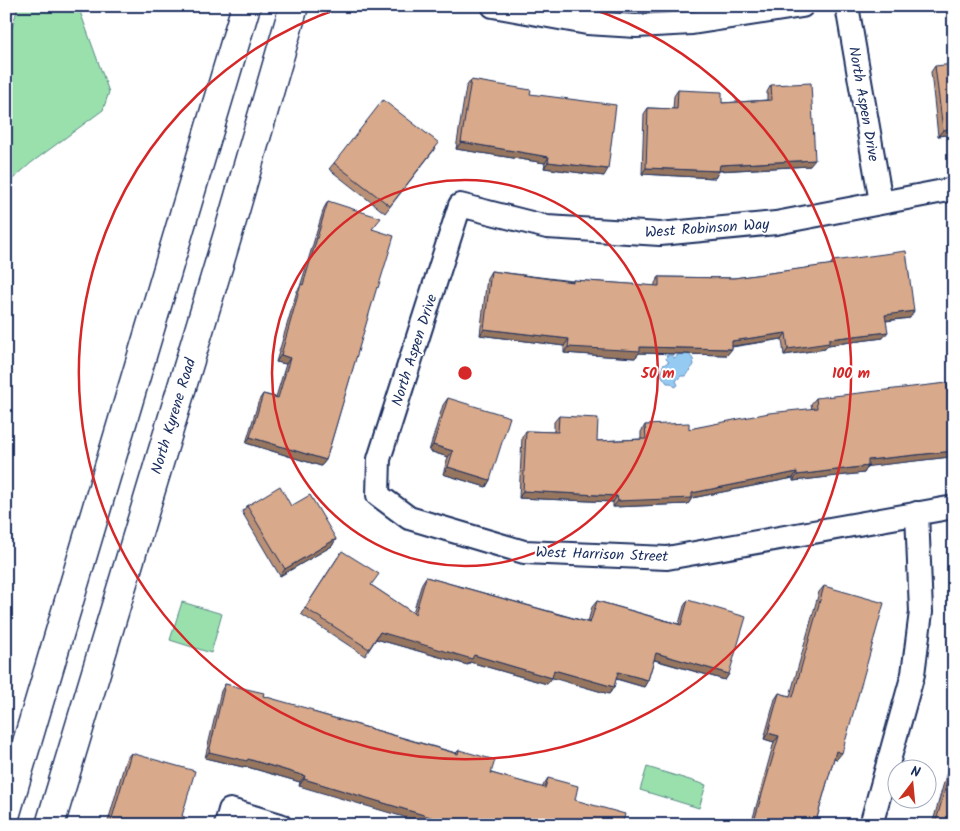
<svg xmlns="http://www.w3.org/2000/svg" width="960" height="831" font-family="Kalam,sans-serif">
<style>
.green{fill:#9ae0ad;stroke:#5a8886}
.water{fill:#95caf3;stroke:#648cb7}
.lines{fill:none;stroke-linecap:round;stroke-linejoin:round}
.minor-casing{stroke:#1b2f5e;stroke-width:26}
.secondary-casing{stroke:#1b2f5e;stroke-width:31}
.minor{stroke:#fff;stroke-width:22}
.secondary{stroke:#fff;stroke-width:28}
.wall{fill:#ba9177;stroke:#1b2f5e}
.shaded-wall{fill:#977661;stroke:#1b2f5e}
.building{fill:#d8a98a;stroke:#1b2f5e}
.ring{fill:none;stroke:#d62828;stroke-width:2.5}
.labels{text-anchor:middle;stroke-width:4;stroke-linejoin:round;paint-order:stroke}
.street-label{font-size:15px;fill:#1b2f5e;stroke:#fff}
.centre{fill:#d62828;stroke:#fff;stroke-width:2.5}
.ring-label{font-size:15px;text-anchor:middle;font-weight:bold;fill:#d62828;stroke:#fff;stroke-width:4;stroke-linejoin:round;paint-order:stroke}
</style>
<rect width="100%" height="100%" fill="#fff"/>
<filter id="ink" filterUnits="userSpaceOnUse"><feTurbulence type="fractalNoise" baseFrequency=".02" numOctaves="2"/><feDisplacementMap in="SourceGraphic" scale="10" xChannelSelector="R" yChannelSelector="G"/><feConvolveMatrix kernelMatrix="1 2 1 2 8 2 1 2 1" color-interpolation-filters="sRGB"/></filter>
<g filter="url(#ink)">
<!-- green -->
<g class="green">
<polygon points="18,6 78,6 109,92 103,110 31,163 6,185 6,27 12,28"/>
<polygon points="182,602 222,614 211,653 170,640"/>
<polygon points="647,767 706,785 699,808 640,790"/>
</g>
<!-- water -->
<polygon class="water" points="681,353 688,353 693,359 694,365 685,376 681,376 676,381 678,385 675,387 671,383 667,383 661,375 663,365 669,362 666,359 667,355 673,355 674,358"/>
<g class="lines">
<defs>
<g id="minor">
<polyline points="493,6 587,23 636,26 692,23 802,6"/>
<polyline points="847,6 881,202"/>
<polyline points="954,189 776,223 660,234 547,227 460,205 379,459 378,495 409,518 524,552 667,558 954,507"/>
<polyline points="226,825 230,810 280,825"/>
<polyline points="871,825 913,674 921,612 917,513"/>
</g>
<g id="secondary">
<polyline points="6,813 246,6"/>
<polyline points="50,825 231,224 294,6"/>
</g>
</defs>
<!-- minor casing -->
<use href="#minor" class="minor-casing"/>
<!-- secondary casing -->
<use href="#secondary" class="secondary-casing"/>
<!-- minor -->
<use href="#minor" class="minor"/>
<!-- secondary -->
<use href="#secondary" class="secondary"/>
</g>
<!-- wall -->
<g class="wall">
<polygon points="935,66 954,134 938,136 931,72"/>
<polygon points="471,80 530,94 604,176 544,168 545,163 456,149 466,87"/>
<polygon points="771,85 810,166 719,171 715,178 642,174 644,114 648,108 673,109 674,96 678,90 722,103 767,100 767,92"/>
<polygon points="434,150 385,213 329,169 334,163"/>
<polygon points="328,201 373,229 375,292 326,460 321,466 246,443 259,400 263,394 276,397 286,364 276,362 297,291 300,287 324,208"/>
<polygon points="953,242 954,242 954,288 948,248"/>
<polygon points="833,261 910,318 886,321 883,338 828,345 825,349 784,355 782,339 732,347 727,355 639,353 635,358 564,353 564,346 480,335 487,278 491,271 572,281 573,280 655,286 655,283 659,277 734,278 830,265"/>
<polygon points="448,398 490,480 486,487 443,474 448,457 429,451 443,405"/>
<polygon points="816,398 950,457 868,466 864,473 793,481 793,478 692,498 688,504 613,507 613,502 519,498 522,437 526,431 554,432 554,422 559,416 597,441 641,439 641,432 645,425 689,429 812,409 811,404"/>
<polygon points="247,506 336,539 332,546 280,576 242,512"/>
<polygon points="338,557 371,585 413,613 422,583 426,577 588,622 592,607 597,601 679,624 684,606 688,600 729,674 725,680 654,660 648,680 644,687 616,679 614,687 609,694 552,677 547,684 470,662 468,665 376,639 365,656 301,614"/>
<polygon points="824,586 837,759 834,758 815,825 751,825 774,742 764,739 775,699 779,693 790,696 819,592"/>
<polygon points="225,684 313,712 456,753 459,750 491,773 542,788 544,784 548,778 575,800 299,786 300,782 244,766 243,767 205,758 221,691"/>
<polygon points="954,747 954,825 932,825"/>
<polygon points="131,753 182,816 185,825 107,825 126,759"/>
</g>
<!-- shaded-wall -->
<g class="shaded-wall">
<polygon points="954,128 954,134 938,136 943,130"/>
<polygon points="461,142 549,157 545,163 456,149"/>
<polygon points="815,160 810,166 715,171 720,165"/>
<polygon points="548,162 608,169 604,176 544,168"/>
<polygon points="646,168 719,171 715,178 642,174"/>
<polygon points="914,311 910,318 881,321 885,315"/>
<polygon points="484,329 569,339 564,346 480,335"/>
<polygon points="888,332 883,338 828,345 825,349 784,355 788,349 829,339"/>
<polygon points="786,333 782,339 727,347 732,341"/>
<polygon points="568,347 640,347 732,349 727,355 639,353 635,358 564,353"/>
<polygon points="281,355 290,358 286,364 276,362"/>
<polygon points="250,437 326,460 321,466 246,443"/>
<polygon points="433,445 453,451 448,457 429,451"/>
<polygon points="954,451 950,457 863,467 868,460"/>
<polygon points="868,466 864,473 793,481 797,475"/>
<polygon points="448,467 490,480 486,487 443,474"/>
<polygon points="797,472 793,478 692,498 688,504 613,507 618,501 692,493"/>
<polygon points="523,491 617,496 613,502 519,498"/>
<polygon points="336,539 332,546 280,576 285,569"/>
<polygon points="380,632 474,655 552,678 547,684 470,662 468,665 376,639"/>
<polygon points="656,653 729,674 725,680 652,659"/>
<polygon points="554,670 614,687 609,694 549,677"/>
<polygon points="618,672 648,680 644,687 614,678"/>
<polygon points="768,733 779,736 774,742 764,739"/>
<polygon points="836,751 842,753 837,759 832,758"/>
<polygon points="209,752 248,759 305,776 300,782 244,766 243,767 205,758"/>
<polygon points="304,779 457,825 431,825 299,786"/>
</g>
<!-- building -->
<g class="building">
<polygon points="954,64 954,128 943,130 935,66"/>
<polygon points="471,80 531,90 530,94 616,105 608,169 548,162 549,157 461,142"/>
<polygon points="811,83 815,160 720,165 719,171 646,168 648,108 677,109 678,90 722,92 722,103 772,100 771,85"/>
<polygon points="383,100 439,143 390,206 334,163"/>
<polygon points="328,201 381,218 372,229 394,236 378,288 377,287 326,460 250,437 263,394 278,398 290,358 281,355 301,284 303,285"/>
<polygon points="906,251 914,311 885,315 888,332 829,339 829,343 788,349 786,333 732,341 732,349 640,347 640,351 568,347 569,339 484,329 491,271 573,282 573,280 659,286 659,277 734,278 834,264 833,261"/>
<polygon points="947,383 954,451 868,460 868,466 797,475 797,472 692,493 692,498 618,501 617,496 523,491 526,431 558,432 559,416 598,418 597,441 646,439 645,425 689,423 689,429 769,413 817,408 816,398"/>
<polygon points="448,398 510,417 490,480 448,467 453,451 433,445"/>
<polygon points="280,486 291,506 310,495 336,539 285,569 247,506"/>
<polygon points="342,551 379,574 371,585 415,614 426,577 590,623 597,601 681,625 688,600 746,617 729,674 656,653 648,680 618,672 614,687 554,670 552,678 474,655 472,659 380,632 369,649 305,608"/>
<polygon points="824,586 884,603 842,753 836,751 815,825 753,825 779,736 768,733 779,693 793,697"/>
<polygon points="225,684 264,693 263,696 313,710 313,712 458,754 459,750 495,760 491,773 545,788 548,778 578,786 575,800 625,814 622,825 457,825 304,779 305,776 248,759 247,761 209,752"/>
<polygon points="131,753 195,771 182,816 187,818 185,825 110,825"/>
<polygon points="954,757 954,825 935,825"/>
</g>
</g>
<!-- distance rings -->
<g class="ring">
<circle cx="465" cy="373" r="193"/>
<path d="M587 7A386 386 0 1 1 343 7"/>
</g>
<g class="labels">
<!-- street labels -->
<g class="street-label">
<text transform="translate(864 104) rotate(80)" y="5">North Aspen Drive</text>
<text transform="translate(707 228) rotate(-4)" y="5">West Robinson Way</text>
<text transform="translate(414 350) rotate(-72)" y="5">North Aspen Drive</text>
<text transform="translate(173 416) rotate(-73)" y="5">North Kyrene Road</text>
<text transform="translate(602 554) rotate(2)" y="5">West Harrison Street</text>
</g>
</g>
<circle cx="465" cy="373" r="8" class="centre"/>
<g class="ring-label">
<text x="658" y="378">50 m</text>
<text x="851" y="378">100 m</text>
</g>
<!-- margin -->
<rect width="960" height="831" fill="none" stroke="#fff" stroke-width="25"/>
<rect x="12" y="12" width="935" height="806" fill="none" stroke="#1b2f5e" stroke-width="2" filter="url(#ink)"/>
<!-- north arrow -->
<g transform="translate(912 784) rotate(16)"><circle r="24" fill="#ffffff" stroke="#a4acbf"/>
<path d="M0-4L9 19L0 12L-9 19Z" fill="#c8321e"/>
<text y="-8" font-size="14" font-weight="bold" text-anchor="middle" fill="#1b2f5e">N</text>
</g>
</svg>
